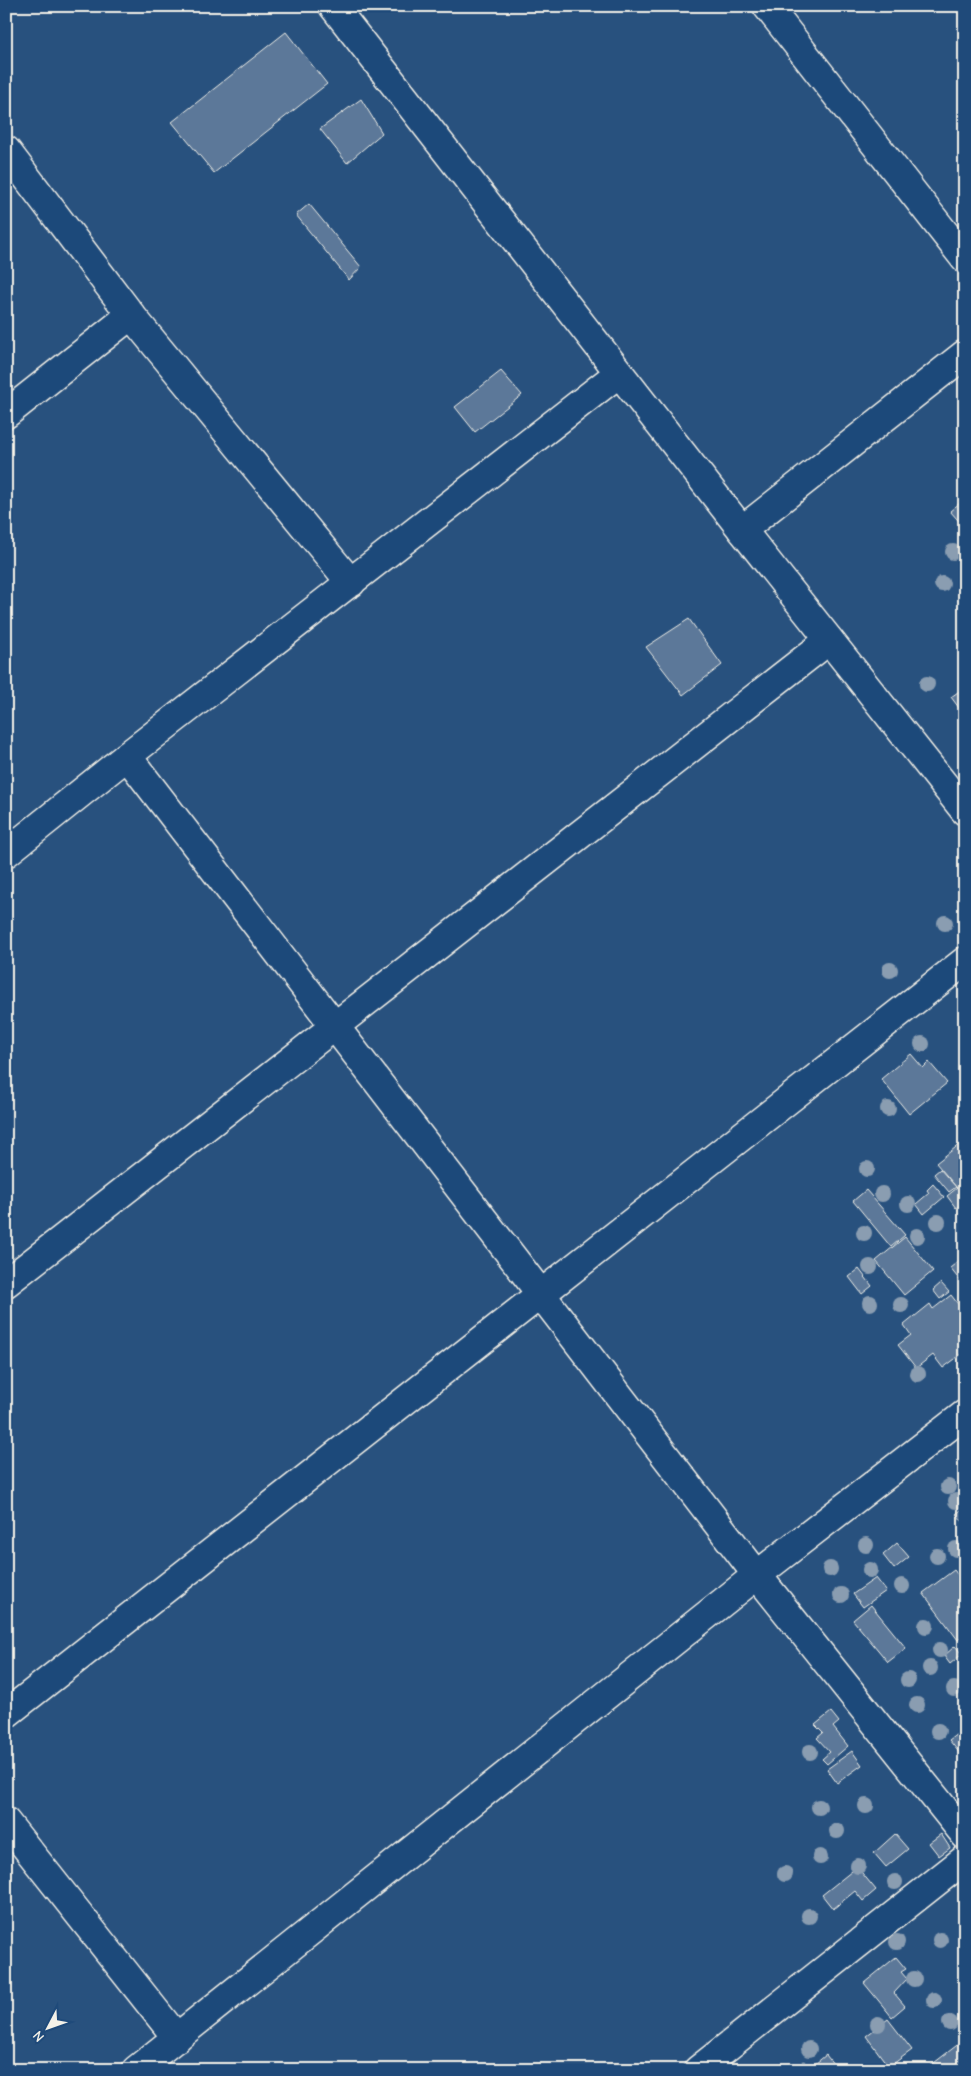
<svg xmlns="http://www.w3.org/2000/svg" width="971" height="2076" font-family="'Comic Neue',sans-serif">
<style>
.building{fill:#5b7899;stroke:#f4f1e8}
.lines{fill:none;stroke-linecap:round;stroke-linejoin:round}
.minor-casing{stroke:#f4f1e8;stroke-width:31}
.minor{stroke:#1f4a7a;stroke-width:28}
.tree{fill:#8a9db1}
</style>
<rect width="100%" height="100%" fill="#28517e"/>
<filter id="ink" filterUnits="userSpaceOnUse"><feTurbulence type="fractalNoise" baseFrequency=".02" numOctaves="2"/><feDisplacementMap in="SourceGraphic" scale="10" xChannelSelector="R" yChannelSelector="G"/><feConvolveMatrix kernelMatrix="1 2 1 2 8 2 1 2 1" color-interpolation-filters="sRGB"/></filter>
<g filter="url(#ink)">
<!-- building -->
<g class="building">
<polygon points="286,32 327,84 214,173 172,122"/>
<polygon points="361,99 382,133 347,163 320,129"/>
<polygon points="309,204 361,267 349,280 296,215"/>
<polygon points="501,371 522,395 475,432 455,407"/>
<polygon points="965,499 965,528 950,511"/>
<polygon points="689,619 722,665 683,695 646,647"/>
<polygon points="965,687 965,716 951,697"/>
<polygon points="911,1054 923,1068 929,1062 947,1083 909,1114 881,1079"/>
<polygon points="965,1140 965,1181 957,1188 936,1163"/>
<polygon points="940,1169 956,1187 949,1192 934,1174"/>
<polygon points="933,1184 944,1197 924,1214 916,1204 929,1193 927,1190"/>
<polygon points="957,1188 965,1201 956,1208 947,1196"/>
<polygon points="866,1190 905,1235 891,1247 853,1201"/>
<polygon points="905,1237 933,1271 904,1295 876,1261"/>
<polygon points="965,1256 965,1287 950,1268"/>
<polygon points="859,1269 872,1286 862,1294 849,1277"/>
<polygon points="941,1283 949,1292 940,1299 933,1290"/>
<polygon points="951,1295 965,1313 965,1355 963,1353 943,1368 933,1355 916,1368 898,1345 911,1335 904,1325 930,1304 933,1309"/>
<polygon points="965,1507 965,1524 956,1514"/>
<polygon points="897,1543 909,1557 894,1569 883,1555"/>
<polygon points="954,1570 965,1584 965,1635 958,1640 923,1593"/>
<polygon points="876,1578 886,1591 863,1607 853,1594"/>
<polygon points="871,1605 906,1648 888,1662 853,1620"/>
<polygon points="955,1646 962,1654 950,1664 944,1656"/>
<polygon points="831,1712 839,1722 833,1727 848,1746 827,1764 822,1759 830,1752 817,1738 823,1733 815,1725"/>
<polygon points="965,1728 965,1754 962,1756 949,1740"/>
<polygon points="852,1751 862,1765 837,1783 827,1769"/>
<polygon points="895,1834 908,1849 886,1867 874,1853"/>
<polygon points="941,1834 950,1848 939,1856 929,1843"/>
<polygon points="857,1867 876,1890 863,1901 855,1891 833,1909 822,1895"/>
<polygon points="896,1957 906,1969 901,1972 907,1979 894,1993 905,2006 892,2017 864,1983"/>
<polygon points="888,2019 912,2050 889,2067 866,2036"/>
<polygon points="965,2039 965,2070 932,2070 930,2066"/>
<polygon points="826,2055 838,2070 794,2070 804,2061 810,2068"/>
</g>
<g class="lines">
<defs>
<g id="minor">
<polyline points="333,6 742,530 965,811"/>
<polyline points="767,6 965,259"/>
<polyline points="6,150 131,315 351,583"/>
<polyline points="6,414 131,315"/>
<polyline points="742,530 965,354"/>
<polyline points="127,756 757,1575 965,1835"/>
<polyline points="6,853 127,756 619,373"/>
<polyline points="6,1283 829,640"/>
<polyline points="6,1714 965,961"/>
<polyline points="6,1822 177,2038"/>
<polyline points="136,2070 757,1575 965,1414"/>
<polyline points="698,2070 965,1859"/>
</g>
</defs>
<!-- minor casing -->
<use href="#minor" class="minor-casing"/>
<!-- minor -->
<use href="#minor" class="minor"/>
</g>
<!-- trees -->
<g class="tree">
<circle cx="953" cy="552" r="8"/>
<circle cx="942" cy="584" r="8"/>
<circle cx="927" cy="684" r="8"/>
<circle cx="945" cy="923" r="8"/>
<circle cx="890" cy="970" r="8"/>
<circle cx="922" cy="1044" r="8"/>
<circle cx="888" cy="1109" r="8"/>
<circle cx="867" cy="1169" r="8"/>
<circle cx="882" cy="1194" r="8"/>
<circle cx="908" cy="1204" r="8"/>
<circle cx="938" cy="1222" r="8"/>
<circle cx="864" cy="1233" r="8"/>
<circle cx="917" cy="1236" r="8"/>
<circle cx="870" cy="1267" r="8"/>
<circle cx="870" cy="1303" r="8"/>
<circle cx="901" cy="1305" r="8"/>
<circle cx="918" cy="1374" r="8"/>
<circle cx="948" cy="1487" r="8"/>
<circle cx="956" cy="1501" r="8"/>
<circle cx="866" cy="1545" r="8"/>
<circle cx="956" cy="1549" r="8"/>
<circle cx="937" cy="1556" r="8"/>
<circle cx="830" cy="1569" r="8"/>
<circle cx="870" cy="1570" r="8"/>
<circle cx="902" cy="1586" r="8"/>
<circle cx="841" cy="1595" r="8"/>
<circle cx="926" cy="1626" r="8"/>
<circle cx="940" cy="1650" r="8"/>
<circle cx="930" cy="1668" r="8"/>
<circle cx="908" cy="1680" r="8"/>
<circle cx="954" cy="1689" r="8"/>
<circle cx="917" cy="1705" r="8"/>
<circle cx="938" cy="1731" r="8"/>
<circle cx="810" cy="1752" r="8"/>
<circle cx="866" cy="1806" r="8"/>
<circle cx="819" cy="1807" r="8"/>
<circle cx="837" cy="1831" r="8"/>
<circle cx="820" cy="1857" r="8"/>
<circle cx="858" cy="1866" r="8"/>
<circle cx="785" cy="1874" r="8"/>
<circle cx="895" cy="1882" r="8"/>
<circle cx="809" cy="1916" r="8"/>
<circle cx="940" cy="1940" r="8"/>
<circle cx="897" cy="1942" r="8"/>
<circle cx="914" cy="1979" r="8"/>
<circle cx="934" cy="2000" r="8"/>
<circle cx="950" cy="2023" r="8"/>
<circle cx="878" cy="2024" r="8"/>
<circle cx="809" cy="2049" r="8"/>
</g>
</g>
<!-- margin -->
<rect width="971" height="2076" fill="none" stroke="#1f4a7a" stroke-width="25"/>
<rect x="12" y="12" width="946" height="2051" fill="none" stroke="#f4f1e8" stroke-width="2" filter="url(#ink)"/>
<!-- north arrow -->
<g transform="translate(48 2028) rotate(229)" stroke="#1f4a7a" stroke-width="4" paint-order="stroke">
<path d="M0-4L9 19L0 12L-9 19Z" fill="#f4f1e8"/>
<text y="-8" font-size="14" font-weight="bold" text-anchor="middle" fill="#f4f1e8">N</text>
</g>
</svg>
